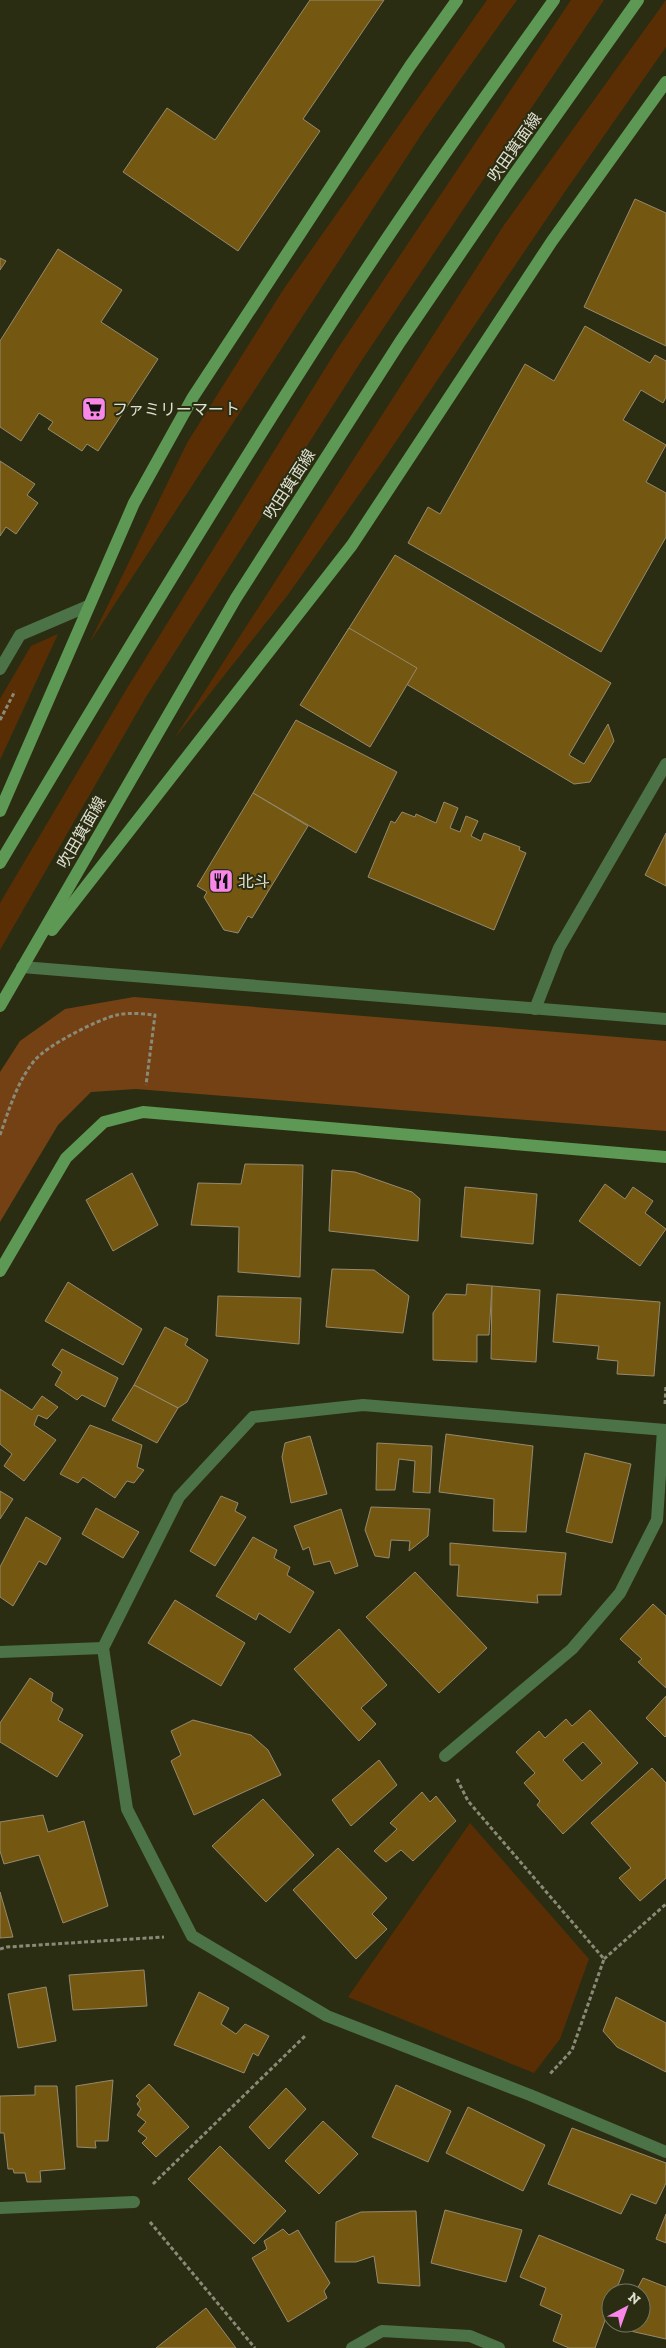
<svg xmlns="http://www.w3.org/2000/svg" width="666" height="2348" font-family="'Zilla Slab','Noto Sans JP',serif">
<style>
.green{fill:#592e05}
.forest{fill:#744115}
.building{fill:#745812;stroke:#96896d;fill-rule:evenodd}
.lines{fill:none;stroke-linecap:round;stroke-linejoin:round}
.path{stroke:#898b76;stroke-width:3;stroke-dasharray:4 2.5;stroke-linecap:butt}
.street{stroke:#4c7247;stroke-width:12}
.secondary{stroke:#5d9954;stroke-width:12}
.labels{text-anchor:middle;stroke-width:4;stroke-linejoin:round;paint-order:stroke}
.street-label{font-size:16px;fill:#dee0d0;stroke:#2b2d13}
.poi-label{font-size:16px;fill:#dee0d0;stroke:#2b2d13;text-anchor:start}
</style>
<rect width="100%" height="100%" fill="#2b2d13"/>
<!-- green -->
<g class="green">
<polygon points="487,0 517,0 425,129 90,642 187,443 283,290"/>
<polygon points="571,0 604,0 362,360 146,697 0,950 0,903 129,685 336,351"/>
<polygon points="666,0 666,47 564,193 382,462 287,596 174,739 504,225"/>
<polygon points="58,634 0,760 0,699 31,646"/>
<polygon points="470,1823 589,1959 560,2039 534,2073 348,1997"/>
</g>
<!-- forest -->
<polygon class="forest" points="134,997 666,1041 666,1131 136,1089 91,1092 58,1125 0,1222 0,1072 20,1041 65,1009"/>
<!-- building -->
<g class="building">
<polygon points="310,0 384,0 303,119 320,131 238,251 123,172 167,108 215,140"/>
<polygon points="635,199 666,213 666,346 584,307"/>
<polygon points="58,249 122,290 101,322 158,359 98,451 87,444 82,451 48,429 53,422 39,413 21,441 0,427 0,341"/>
<polygon points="0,258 6,261 0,270"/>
<polygon points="585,326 650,363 655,355 666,361 666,397 663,403 641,390 623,420 666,445 646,482 666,493 666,537 601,652 408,543 428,507 440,514 525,364 554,381"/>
<polygon points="0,461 35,484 27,495 38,503 16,534 6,527 0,536"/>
<polygon points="395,555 611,683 569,755 584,764 608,724 614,741 590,782 574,784 339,644"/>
<polygon points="349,628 417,668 370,747 300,705"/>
<polygon points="296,720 397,772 356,853 253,793"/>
<polygon points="253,793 308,826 252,918 248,916 238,933 224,930 204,897 207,892 197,886"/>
<polygon points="444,802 458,808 450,828 460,832 466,816 478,821 471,836 481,841 484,833 520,847 519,850 526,853 494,930 368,877 391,821 395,823 402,812 415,817 416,814 436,823"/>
<polygon points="666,833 666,886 645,875"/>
<polygon points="245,1164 303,1165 300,1277 238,1272 239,1227 191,1225 198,1183 241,1184"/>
<polygon points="332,1170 355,1172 412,1192 420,1199 418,1241 329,1231"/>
<polygon points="132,1173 158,1225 113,1251 86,1200"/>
<polygon points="605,1184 625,1199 633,1187 653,1201 645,1213 666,1229 640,1266 579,1221"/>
<polygon points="465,1187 537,1194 533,1244 461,1237"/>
<polygon points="332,1269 374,1270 409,1296 403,1333 326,1327"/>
<polygon points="68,1282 142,1329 123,1365 45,1321"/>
<polygon points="467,1284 492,1286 489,1335 477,1335 477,1362 433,1360 433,1313 446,1294 466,1295"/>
<polygon points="492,1286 540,1290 536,1362 491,1359"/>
<polygon points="557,1294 660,1302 654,1376 617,1374 618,1361 597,1359 599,1346 553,1342"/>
<polygon points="218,1296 301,1298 299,1344 216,1336"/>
<polygon points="165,1327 188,1339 185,1345 208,1360 187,1402 178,1408 134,1385"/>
<polygon points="62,1349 118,1378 105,1407 82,1395 77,1400 55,1385 62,1372 52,1365"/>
<polygon points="134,1385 178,1408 157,1443 112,1420"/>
<polygon points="0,1389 32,1410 42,1396 58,1407 47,1419 38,1415 34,1425 56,1440 24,1481 4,1466 12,1454 0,1444"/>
<polygon points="90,1425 142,1445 137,1467 144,1470 134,1483 127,1481 115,1498 83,1477 78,1483 60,1474"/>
<polygon points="446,1434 533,1446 526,1532 493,1531 494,1499 439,1492"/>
<polygon points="310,1436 327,1494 291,1503 282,1457 285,1443"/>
<polygon points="377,1443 432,1446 430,1493 413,1492 415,1461 399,1459 395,1490 376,1490"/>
<polygon points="585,1453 631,1464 612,1543 566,1532"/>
<polygon points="0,1491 13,1499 0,1519"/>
<polygon points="221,1496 238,1503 235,1511 246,1517 215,1566 190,1551"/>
<polygon points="371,1507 430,1509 428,1536 409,1551 410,1541 391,1540 389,1558 375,1556 365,1530"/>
<polygon points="96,1508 139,1532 123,1558 82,1534"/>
<polygon points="341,1509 358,1566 335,1574 330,1561 314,1565 309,1547 303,1550 294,1526"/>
<polygon points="26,1517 61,1538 46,1565 39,1561 13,1606 0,1597 0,1567"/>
<polygon points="253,1537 277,1550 274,1558 290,1567 287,1575 314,1592 290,1633 259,1613 256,1620 216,1596"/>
<polygon points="450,1543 566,1553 561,1595 537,1595 538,1603 457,1596 459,1565 450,1565"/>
<polygon points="415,1572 487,1648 439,1693 366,1617"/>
<polygon points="175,1600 245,1643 221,1686 148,1643"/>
<polygon points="653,1604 666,1616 666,1688 638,1662 642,1659 620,1639"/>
<polygon points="339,1629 387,1685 361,1708 376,1724 359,1741 294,1669"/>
<polygon points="30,1678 53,1693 51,1701 63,1709 58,1720 83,1735 57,1777 0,1742 0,1723"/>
<polygon points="666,1696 666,1736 665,1737 646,1718"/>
<path d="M590,1710l48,53 -75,71 -26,-29 3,-4 -16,-18 11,-10 -19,-21 23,-21 6,7 21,-19 6,7zM583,1742l19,21 -20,18 -19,-21z"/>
<polygon points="193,1720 251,1735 268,1750 281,1775 194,1815 171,1761 181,1755 171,1731"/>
<polygon points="379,1760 397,1785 351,1826 332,1800"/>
<polygon points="652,1768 666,1783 666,1878 640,1901 619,1878 631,1868 591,1823"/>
<polygon points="422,1792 430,1802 436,1796 456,1821 413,1861 401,1850 386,1862 374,1851 397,1829 390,1823"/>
<polygon points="263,1799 314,1855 266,1902 212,1846"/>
<polygon points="43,1815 48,1832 84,1821 108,1906 63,1923 39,1855 4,1864 0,1851 0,1822"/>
<polygon points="338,1848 387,1898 372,1914 387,1929 356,1959 293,1890"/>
<polygon points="0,1892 13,1937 0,1938"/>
<polygon points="144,1970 147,2006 73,2010 69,1975"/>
<polygon points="46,1987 56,2041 18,2048 8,1994"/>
<polygon points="199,1992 229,2008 221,2024 236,2034 245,2024 269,2036 258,2056 253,2053 244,2073 174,2045"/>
<polygon points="616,1997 666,2023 666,2072 617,2047 603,2031"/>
<polygon points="113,2080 108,2141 95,2141 96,2148 77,2147 76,2086"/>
<polygon points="149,2084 189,2127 156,2157 142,2143 147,2138 138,2131 146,2122 137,2115 141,2109 137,2104 140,2100 136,2096"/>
<polygon points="396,2085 451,2111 428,2162 372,2137"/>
<polygon points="35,2086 57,2086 65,2169 40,2171 41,2182 27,2182 25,2173 14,2173 13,2169 8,2169 4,2133 0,2133 0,2096 35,2095"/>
<polygon points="286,2088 306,2109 269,2149 249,2127"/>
<polygon points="468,2107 545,2145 523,2191 446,2153"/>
<polygon points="323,2121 358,2154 319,2194 285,2161"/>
<polygon points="572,2128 666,2163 666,2183 656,2204 631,2194 621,2214 548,2184"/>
<polygon points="220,2146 286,2211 254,2244 188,2179"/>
<polygon points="445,2210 522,2230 506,2282 431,2263"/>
<polygon points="416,2211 420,2286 378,2283 374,2256 356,2262 335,2262 336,2222 361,2212"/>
<polygon points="666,2214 666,2243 656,2239"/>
<polygon points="283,2229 289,2235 298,2230 330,2283 324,2291 327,2298 288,2322 252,2258 267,2249 264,2241"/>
<polygon points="539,2235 624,2270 615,2293 611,2293 611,2304 595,2348 569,2348 553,2341 562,2315 540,2305 546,2288 520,2277"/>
<polygon points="643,2278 666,2287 666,2339 617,2328 620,2323 641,2323 641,2293 635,2293"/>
<polygon points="206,2308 236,2348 156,2348"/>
</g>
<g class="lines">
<!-- path -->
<g class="path">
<polyline points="0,720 15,691"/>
<path d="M0,1135c9,-25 17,-53 34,-74 12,-15 64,-42 83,-46 12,-3 26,-1 38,0l-9,70"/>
<polyline points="665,1404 666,1385"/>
<polyline points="457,1779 468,1801 604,1959 572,2050 549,2075"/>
<polyline points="0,1949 7,1947 164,1937"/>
<polyline points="604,1959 666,1904"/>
<polyline points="153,2184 306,2035"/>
<polyline points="150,2222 255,2348"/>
</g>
<!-- street -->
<g class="street">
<polyline points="0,669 20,635 88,606"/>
<polyline points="22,967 666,1019"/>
<polyline points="535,1009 559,948 666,764"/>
<polyline points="666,1430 363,1405 253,1417 179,1497 103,1648 127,1809 192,1936 327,2016 530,2095 666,2152"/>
<polyline points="0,1652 103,1648"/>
<polyline points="445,1756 572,1649 620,1593 657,1520 663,1430"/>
<polyline points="0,2208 134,2202"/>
<polyline points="352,2348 382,2331 470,2336 499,2348"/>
</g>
<!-- secondary -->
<g class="secondary">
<polyline points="0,811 134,503 193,397 410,66 457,0"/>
<path d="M0,863c112,-188 224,-374 343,-558 67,-104 139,-204 211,-305"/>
<polyline points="52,930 352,545 552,241 666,82"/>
<polyline points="0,1006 236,598 400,342 511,179 638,0"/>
<polyline points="0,1271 66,1158 104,1122 143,1112 666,1157"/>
</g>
</g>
<!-- icons -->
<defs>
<symbol id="supermarket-square" viewBox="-11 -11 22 22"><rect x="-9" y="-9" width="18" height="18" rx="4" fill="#f987e8" stroke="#2b2d13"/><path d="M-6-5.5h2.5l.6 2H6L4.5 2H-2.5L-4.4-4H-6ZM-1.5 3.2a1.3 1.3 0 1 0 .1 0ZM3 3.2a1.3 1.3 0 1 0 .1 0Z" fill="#111"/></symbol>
<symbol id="restaurant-square" viewBox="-11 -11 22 22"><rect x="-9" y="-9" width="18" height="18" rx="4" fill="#f987e8" stroke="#2b2d13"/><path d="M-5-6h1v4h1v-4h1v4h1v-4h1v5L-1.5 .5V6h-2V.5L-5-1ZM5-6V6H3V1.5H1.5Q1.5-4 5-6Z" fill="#111"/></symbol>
</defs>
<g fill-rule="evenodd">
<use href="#supermarket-square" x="80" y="395" width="28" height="28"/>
<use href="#restaurant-square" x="207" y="867" width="28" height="28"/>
</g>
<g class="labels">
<!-- street labels -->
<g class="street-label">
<text transform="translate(514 147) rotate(-55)" y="6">吹田箕面線</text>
<text transform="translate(289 484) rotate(-57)" y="6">吹田箕面線</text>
<text transform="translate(81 832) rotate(-60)" y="6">吹田箕面線</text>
</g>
<!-- poi labels -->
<g class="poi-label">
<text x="112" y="415">ファミリーマート</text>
<text x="238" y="887">北斗</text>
</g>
</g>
<!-- north arrow -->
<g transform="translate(626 2308) rotate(41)"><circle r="24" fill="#2b2d13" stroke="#73755f"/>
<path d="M0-4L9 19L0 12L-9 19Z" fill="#f987e8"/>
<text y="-8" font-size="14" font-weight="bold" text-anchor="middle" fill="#dee0d0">N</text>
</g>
</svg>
